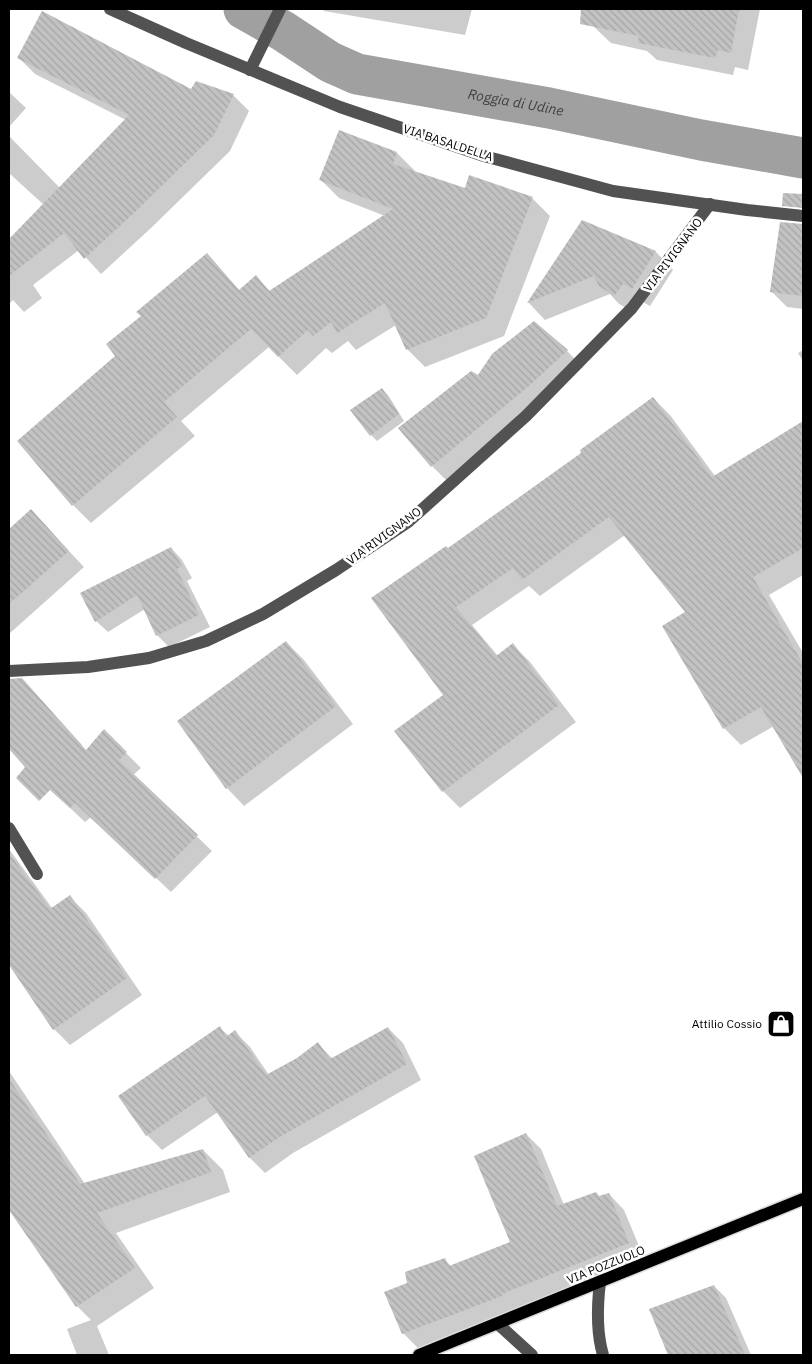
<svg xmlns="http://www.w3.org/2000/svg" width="812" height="1364" font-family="'IBM Plex Sans',sans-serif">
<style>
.shadow{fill:#0003}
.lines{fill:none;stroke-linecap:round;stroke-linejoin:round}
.canal{stroke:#a0a0a0;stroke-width:41}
.building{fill:url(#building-back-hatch)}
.major-casing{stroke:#dbdbdb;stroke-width:15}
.minor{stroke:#525252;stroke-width:12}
.major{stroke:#000;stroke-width:12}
.labels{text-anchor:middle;stroke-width:5;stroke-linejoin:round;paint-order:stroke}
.street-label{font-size:12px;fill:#000;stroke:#fff}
.poi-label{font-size:12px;fill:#000;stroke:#fff;text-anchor:end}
.water-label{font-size:14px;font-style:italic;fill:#414141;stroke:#fff}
</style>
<defs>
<pattern id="building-back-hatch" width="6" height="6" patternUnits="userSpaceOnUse" patternTransform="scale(1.25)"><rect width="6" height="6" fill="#c2c2c2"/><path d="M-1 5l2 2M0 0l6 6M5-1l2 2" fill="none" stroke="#a5a5a5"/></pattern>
</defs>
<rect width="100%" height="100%" fill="#fff"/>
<!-- shadow -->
<g class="shadow">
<polygon points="322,9 472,9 465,35 324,11"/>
<polygon points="596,9 760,9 748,70 735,67 733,75 657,60 647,51 611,43 593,26"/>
<polygon points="19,58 192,91 233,95 249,111 230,151 151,228 101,274 79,250 33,285 42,298 24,312 13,300 9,304 9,241 44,205 9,173 9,136 60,188 126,120 35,74"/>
<polygon points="9,92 26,108 9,127"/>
<polygon points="339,131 397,153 415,171 414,173 465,190 532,198 550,216 504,336 425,367 407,349 396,325 356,350 348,341 332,353 326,348 297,375 269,347 181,421 195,436 91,523 73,505 19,441 117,356 143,316 207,255 240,291 256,277 271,292 385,216 339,198 321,180"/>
<polygon points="583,221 656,252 673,270 650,306 641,301 633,313 618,303 610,294 545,320 528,302"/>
<polygon points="779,239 803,242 803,309 787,307 772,292"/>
<polygon points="803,350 803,361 798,353"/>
<polygon points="567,351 583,367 448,482 432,466 478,377"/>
<polygon points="382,389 388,395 404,421 377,441 371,435"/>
<polygon points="653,398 670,415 715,476 802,450 803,452 803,575 769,595 803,653 803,776 774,726 741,745 724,728 687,612 625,535 540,596 529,586 472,625 498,656 513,645 530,662 576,722 460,808 443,791 448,549 583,453"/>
<polygon points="31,511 84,567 9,634 9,531"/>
<polygon points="171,548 182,560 192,578 187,581 210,627 169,647 157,635 145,609 108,632 96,621"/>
<polygon points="286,642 304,660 353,724 244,806 227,788"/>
<polygon points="24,682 41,700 82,745 28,767 9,747 9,694"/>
<polygon points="104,731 141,768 133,775 212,851 171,892 91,817 85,822 55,794 86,752"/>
<polygon points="9,849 52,908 70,897 86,913 142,995 70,1045 54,1029 9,963"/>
<polygon points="220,1028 229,1036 235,1032 250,1047 269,1075 298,1059 318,1044 333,1059 388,1028 403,1043 421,1080 293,1153 265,1173 250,1158 218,1112 162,1150 147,1135"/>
<polygon points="9,1071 85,1184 203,1150 223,1170 230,1192 116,1233 154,1288 97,1326 109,1355 77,1355 67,1329 91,1320 77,1306 9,1206"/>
<polygon points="526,1134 541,1149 564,1205 609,1194 624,1210 644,1258 517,1311 418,1348 403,1333 408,1284 445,1260 451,1266 511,1243"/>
<polygon points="714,1286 726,1298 751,1355 669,1355 651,1310"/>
</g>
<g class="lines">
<!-- canal -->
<path class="canal" id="s1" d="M244,9l39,22 47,31 27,12 192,34 152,32 102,18"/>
</g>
<!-- building -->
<g class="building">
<polygon points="581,9 739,9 731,53 718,50 715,58 638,43 639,36 580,24"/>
<polygon points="42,11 191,89 196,81 234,94 214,135 135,212 84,259 64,233 9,276 9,239 129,115 17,58"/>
<polygon points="339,130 397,152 393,164 465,188 469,175 533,197 486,318 406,350 385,303 337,333 331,322 313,336 308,330 278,357 251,329 164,402 177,417 72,506 17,441 115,356 106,344 141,316 136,312 207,253 239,290 256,275 269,291 393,209 319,180"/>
<polygon points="783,193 803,194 803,208 782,206"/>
<polygon points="582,220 656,251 632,289 623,284 614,296 599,286 594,276 527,303"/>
<polygon points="780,222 803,224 803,296 770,292"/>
<polygon points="534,321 568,350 529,386 431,467 398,428 471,371 478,375 492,354"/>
<polygon points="382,388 399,414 370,436 350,410"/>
<polygon points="653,397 712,477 803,421 803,548 753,577 803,664 803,778 761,707 723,729 662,626 685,612 609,517 522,580 513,568 456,607 496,656 513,643 559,705 442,792 394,731 443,695 371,598 446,546 448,548 581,453 580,450"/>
<polygon points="31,509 69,551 9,604 9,529"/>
<polygon points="171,547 182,566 177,569 199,615 156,636 137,595 95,622 80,593"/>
<polygon points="286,641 336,706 226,789 177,721"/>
<polygon points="22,678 86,750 104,729 127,752 119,760 198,835 155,879 75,803 70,808 50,790 39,801 16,778 25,767 9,749 9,679"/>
<polygon points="9,853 50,909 70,895 127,978 53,1030 9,965"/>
<polygon points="220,1026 226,1037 235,1030 266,1075 297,1058 318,1042 330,1059 388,1027 407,1064 278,1138 249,1158 205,1096 146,1136 118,1096"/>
<polygon points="9,1079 80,1184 203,1149 211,1172 97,1213 135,1268 76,1307 9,1210"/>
<polygon points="526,1133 557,1206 596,1192 599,1196 609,1193 629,1243 502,1294 502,1296 402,1334 384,1292 407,1283 405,1272 445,1258 449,1266 510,1242 474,1156"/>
<polygon points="714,1285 745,1355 668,1355 649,1309"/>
</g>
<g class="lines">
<defs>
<polyline id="major" points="419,1355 803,1199"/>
</defs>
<!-- major casing -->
<use href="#major" class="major-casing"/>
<!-- minor -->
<g class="minor">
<polyline points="110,9 186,43 340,107 484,156 613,191 747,210 803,216"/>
<polyline points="250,70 280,9"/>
<polyline points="9,671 88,667 149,658 206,641 263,614 336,570 408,522 526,416 632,308 710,204"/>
<polyline points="9,828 37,874"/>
<path d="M600,1282c-3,25 -4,49 3,73"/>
<polyline points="498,1324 532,1355"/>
</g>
<!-- major -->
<use href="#major" class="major"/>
</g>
<!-- icons -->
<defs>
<symbol id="shop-square" viewBox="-11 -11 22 22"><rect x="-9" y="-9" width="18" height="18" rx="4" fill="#000" stroke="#fff"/><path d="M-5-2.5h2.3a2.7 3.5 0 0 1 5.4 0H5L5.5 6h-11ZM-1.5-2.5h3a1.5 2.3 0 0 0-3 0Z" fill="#fff"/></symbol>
</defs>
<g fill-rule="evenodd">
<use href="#shop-square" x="765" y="1008" width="32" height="32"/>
</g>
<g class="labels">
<!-- street labels -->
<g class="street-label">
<text transform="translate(448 143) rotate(18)" y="4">VIA BASALDELLA</text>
<text transform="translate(673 255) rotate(-53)" y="4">VIA RIVIGNANO</text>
<text transform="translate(384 536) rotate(-36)" y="4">VIA RIVIGNANO</text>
<text transform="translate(606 1265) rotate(-22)" y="4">VIA POZZUOLO</text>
</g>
<!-- poi labels -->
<g class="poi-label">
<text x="762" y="1028">Attilio Cossio</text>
</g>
<!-- water labels -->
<g class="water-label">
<text dy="5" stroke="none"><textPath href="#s1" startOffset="292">Roggia di Udine</textPath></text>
</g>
</g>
<!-- border -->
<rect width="812" height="1364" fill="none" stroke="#000000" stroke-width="20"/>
</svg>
